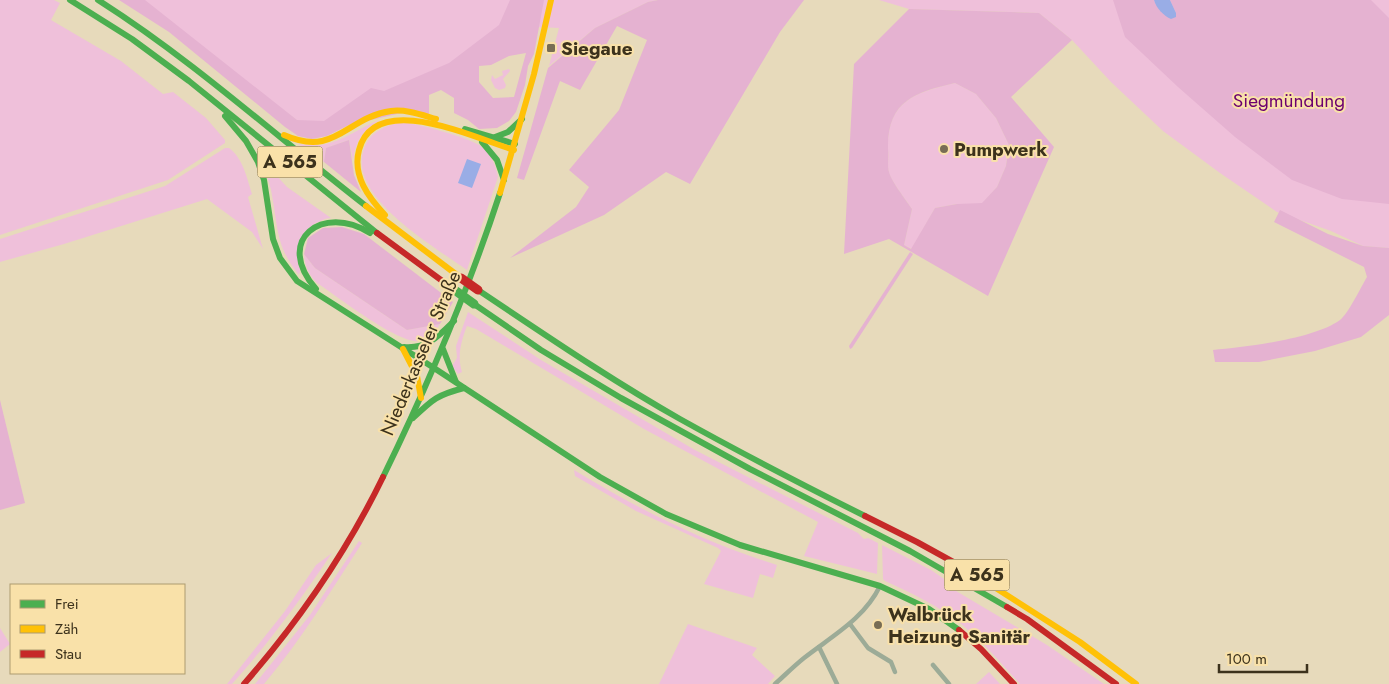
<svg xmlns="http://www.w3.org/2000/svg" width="1389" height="684" font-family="Jost,sans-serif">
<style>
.green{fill:#efc0da}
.forest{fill:#e5b2d1;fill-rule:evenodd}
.water{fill:#99ade6}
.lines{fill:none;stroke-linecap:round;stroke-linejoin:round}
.street{stroke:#9cab97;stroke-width:4.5}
.fast{stroke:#4caf50;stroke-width:6}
.slow{stroke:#ffc107;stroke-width:6}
.jam{stroke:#c62828;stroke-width:6}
.fast-bridge{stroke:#4caf50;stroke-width:9}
.jam-bridge{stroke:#c62828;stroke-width:9}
.poi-dot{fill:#786d54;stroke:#f9e1a9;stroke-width:2}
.labels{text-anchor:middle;stroke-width:4;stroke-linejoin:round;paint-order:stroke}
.shield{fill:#f9e1a9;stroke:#756646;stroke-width:1}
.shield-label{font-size:18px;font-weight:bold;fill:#3c321c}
.poi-label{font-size:19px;font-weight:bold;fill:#3c321c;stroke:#f9e1a9;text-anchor:start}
.park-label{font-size:19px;fill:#6c006f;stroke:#f9e1a9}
.street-label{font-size:19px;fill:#3c321c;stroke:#f9e1a9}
</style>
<rect width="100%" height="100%" fill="#e7dabb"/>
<!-- green -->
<g class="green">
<polygon points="0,0 54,0 60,3 51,20 121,61 163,94 173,92 206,118 225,140 225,143 168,180 0,235"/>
<polygon points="134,0 658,0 648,2 595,28 549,66 559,28 516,26 443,75 313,132"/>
<polygon points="879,0 1389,0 1389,248 1363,246 1331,231 1277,212 1220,173 1163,131 1111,82 1072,40 1039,13 909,9"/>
<polygon points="509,69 510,71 503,79 506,85 505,88 499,90 495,88 491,80 492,75 495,79 503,75 502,71"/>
<path d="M955,83l21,11 20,24 13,27 -3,21 -9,21 -15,17h-25l-22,4 -23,41 -8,-4 8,-36c-6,-9 -20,-27 -23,-36 -2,-6 0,-16 -1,-23 -1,-49 26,-57 67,-67z"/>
<path d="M380,120c-18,11 -24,20 -27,41l-4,-21 -23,8 -2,14 -26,-18c9,1 19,2 28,0 19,-4 36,-18 54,-24z"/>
<path d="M403,122c18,3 66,15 79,25 10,7 14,20 16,30l-31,93c-32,-23 -121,-74 -103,-121 6,-18 23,-24 39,-27z"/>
<path d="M225,148h4c14,10 18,30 23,46l-4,3 15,52 -11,-17 -45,-33 -143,45 -64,18v-23l165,-53z"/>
<path d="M263,163l11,10 13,14 44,31c-6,0 -10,3 -15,5 -21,12 -11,34 -17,52 -24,-29 -21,-50 -28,-85 -2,-9 -6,-18 -8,-27z"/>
<path d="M304,254l11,14 92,62 33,-6c-5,8 -11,16 -21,17 -21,3 -82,-45 -102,-58 -9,-9 -12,-17 -13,-29z"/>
<path d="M468,312l73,48 154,90 163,83 6,6 4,-1 10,5 -1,31 -73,-18 14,-34 -174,-93 -168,-100 -9,-3c-6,15 -10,31 -5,46l-4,2 -6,-8 5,-8 -1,-12z"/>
<path d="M574,470c68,41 127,71 203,95l-4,13 -13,-4 -7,24 -49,-14 17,-33 -3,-3 -82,-37 -61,-35z"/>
<path d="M359,541l3,2c-31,48 -61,97 -98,141h-9l55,-69z"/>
<path d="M882,545l49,25 19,13 1,5 96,57 57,39h-84c-19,-21 -38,-43 -60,-61 -23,-18 -49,-30 -75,-42l-2,-2z"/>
<path d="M332,553c-31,46 -63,90 -100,131h-5l58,-73 31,-46z"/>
<polygon points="688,624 757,648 752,655 775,676 768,684 659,684"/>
<polygon points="0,628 10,644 0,652"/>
<polygon points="989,672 1000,684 976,684"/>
</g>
<!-- forest -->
<g class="forest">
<path d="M119,0h26l152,120 27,1 47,-33 13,3 65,-28 50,-38 11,-25h34l-10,54 -6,12 -3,19 -9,27 -7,9 -12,7 -18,1 -11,-9 -14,-7v-15l-13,-8 -12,5v20l-15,-5 -65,15 -22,11 -15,3 -14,-3 -13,-9 -116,-95zM526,53l-12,44 -21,1 -14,-16v-16l12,-1 18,-9z"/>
<polygon points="658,0 804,0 780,32 690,184 666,172 604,215 510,258 576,207 589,187 569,170 619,110 647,40 617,26 580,90 560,81 524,180 517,178 548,68 595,28 648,2"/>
<polygon points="1113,0 1154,0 1156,5 1176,13 1170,0 1371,0 1389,18 1389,204 1342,199 1292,180 1235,137 1178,87 1125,37"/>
<path d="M909,9l130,4 33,27 -61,57 43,50 -66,149 -99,-57 -45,15 10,-190zM955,83l21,11 20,24 13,27 -3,21 -9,21 -15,16 -25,1 -22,4 -24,41 -7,-4 8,-36c-6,-9 -21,-28 -23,-37 -2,-7 0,-16 -1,-23 -1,-48 27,-57 67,-66z"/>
<polygon points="349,140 354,175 361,192 324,162 326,148"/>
<path d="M1280,210l48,24 35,12 26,2v67l-28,22 -46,14 -56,11h-44l-2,-12c33,-3 101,-11 127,-30 8,-6 21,-33 27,-43l-3,-10 -90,-45z"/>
<polygon points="342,227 364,234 453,302 440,324 407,330 315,268 304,254 308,238 323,228"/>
<polygon points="910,252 913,254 852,348 850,349 849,346"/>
<polygon points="0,400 25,503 0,510"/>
</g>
<!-- water -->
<g class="water">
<path d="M1154,0h16l6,13v4l-5,2c-7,-3 -15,-11 -17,-19z"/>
<polygon points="467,159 481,164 472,188 458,183"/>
</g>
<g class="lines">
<!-- street -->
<g class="street">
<polyline points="850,624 868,648 891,662 895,672"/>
<polyline points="819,647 837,684"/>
<polyline points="933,665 949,684"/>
<path d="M775,684c10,-9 19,-18 29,-26 28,-22 60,-39 76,-72"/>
</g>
<!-- fast -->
<g class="fast">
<polyline points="70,0 132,39 189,81 377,233"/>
<path d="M98,0c96,61 179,137 268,206"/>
<polyline points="225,116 246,141 258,162 264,180 273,239 280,258 297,281 434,368"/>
<polyline points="465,129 515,144"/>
<polyline points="495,137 508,132 522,119"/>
<polyline points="482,142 497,160 504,180"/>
<path d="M316,289c-43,-49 7,-86 54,-56"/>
<path d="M478,290c66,44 133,90 202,129 61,34 123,66 185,97"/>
<polyline points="474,304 541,350 621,398 750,469 910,551 1007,607"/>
<path d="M404,347c23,2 35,-11 50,-26"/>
<polyline points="443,349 456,382"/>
<polyline points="434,368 600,477 666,514 740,545 880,586 929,609 959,630"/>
<path d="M413,418c20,-19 24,-23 51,-30"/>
<path d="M383,477c45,-92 85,-186 117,-284"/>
</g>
<!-- slow -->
<g class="slow">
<path d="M284,135c52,23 62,-18 107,-24 15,-2 31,4 45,8"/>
<polyline points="500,193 534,74 551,0"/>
<polyline points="366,206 461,278"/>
<path d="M385,215c-16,-17 -33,-39 -26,-65 16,-61 118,-11 155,0"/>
<polyline points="403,349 417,376 421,398"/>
<polyline points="966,569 1080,642 1136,684"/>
</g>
<!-- jam -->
<g class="jam">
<polyline points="377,233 456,291"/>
<polyline points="865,516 917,542 966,569"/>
<polyline points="1007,607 1027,619 1116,684"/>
<polyline points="959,630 981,649 1014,684"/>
<path d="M244,684c55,-63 102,-131 139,-207"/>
</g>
<!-- fast-bridge -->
<polyline class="fast-bridge" points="456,291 474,304"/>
<!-- jam-bridge -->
<polyline class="jam-bridge" points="461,278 478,290"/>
</g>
<!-- markers -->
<g class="poi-dot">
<rect x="546" y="43" width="10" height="10" rx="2.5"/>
<circle cx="944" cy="149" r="5"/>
<circle cx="878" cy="625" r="5"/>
</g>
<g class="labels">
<!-- shield labels -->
<g class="shield">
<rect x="257.5" y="146.5" width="65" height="31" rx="4"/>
<rect x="944.5" y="559.5" width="65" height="31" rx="4"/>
</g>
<g class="shield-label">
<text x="290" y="168">A 565</text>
<text x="977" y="581">A 565</text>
</g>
<!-- poi labels -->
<g class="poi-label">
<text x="561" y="55">Siegaue</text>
<text x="954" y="156">Pumpwerk</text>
<text x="888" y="621">Walbrück<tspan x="888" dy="22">Heizung Sanitär</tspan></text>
</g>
<!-- park labels -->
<g class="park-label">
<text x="1289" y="107">Siegmündung</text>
</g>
<!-- street labels -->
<g class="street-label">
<text transform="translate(420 353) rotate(-67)" y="7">Niederkasseler Straße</text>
</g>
</g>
<!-- legend -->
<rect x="10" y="584" width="175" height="90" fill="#f9e1a9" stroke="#ad9b71"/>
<rect x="20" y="600" width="25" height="8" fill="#4caf50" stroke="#ad9b71"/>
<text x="55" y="609" font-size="15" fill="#3c321c">Frei</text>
<rect x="20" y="625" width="25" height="8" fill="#ffc107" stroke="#ad9b71"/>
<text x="55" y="634" font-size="15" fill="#3c321c">Zäh</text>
<rect x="20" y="650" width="25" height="8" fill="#c62828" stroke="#ad9b71"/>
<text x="55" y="659" font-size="15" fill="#3c321c">Stau</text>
<!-- scale -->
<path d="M1219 664v8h88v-8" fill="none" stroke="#3c321c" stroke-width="2.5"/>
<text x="1226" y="664" font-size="15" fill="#3c321c" stroke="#f9e1a9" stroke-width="4" paint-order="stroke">100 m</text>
</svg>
